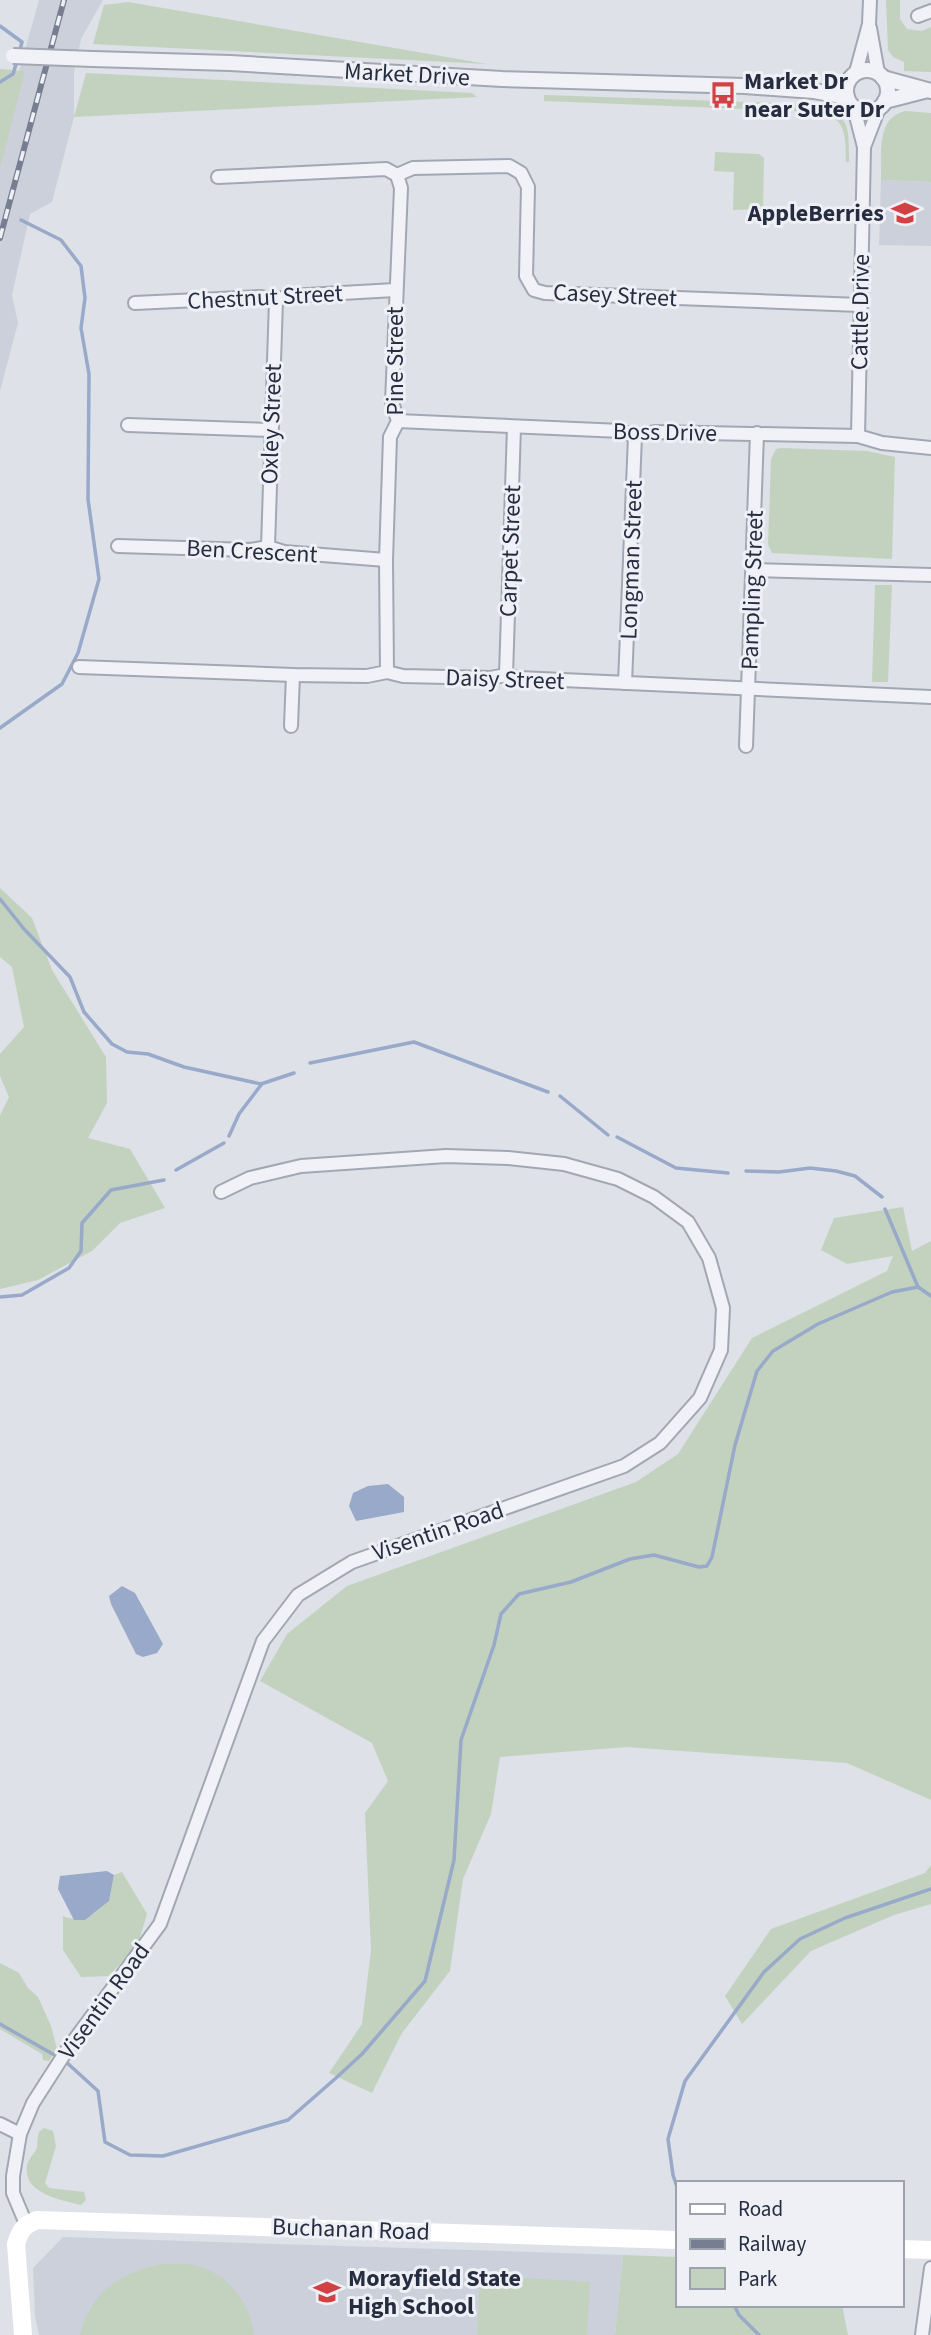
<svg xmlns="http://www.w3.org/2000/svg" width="931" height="2335" font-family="'Source Sans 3',sans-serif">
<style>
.built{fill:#ccd0da}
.green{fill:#c2d2bf}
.water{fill:#98a9c9}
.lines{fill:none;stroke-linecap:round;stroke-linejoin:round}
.stream{stroke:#98a9c9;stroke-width:3.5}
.minor-casing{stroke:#a3a7b2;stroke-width:16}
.tertiary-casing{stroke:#a3a7b2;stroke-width:18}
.minor{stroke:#f1f2f7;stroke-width:12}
.tertiary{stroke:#f1f2f7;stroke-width:14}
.secondary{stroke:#fff;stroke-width:18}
.rail-casing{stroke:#787e92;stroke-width:6}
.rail{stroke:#eef0f6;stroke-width:3.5;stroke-dasharray:10;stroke-linecap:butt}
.tertiary-bridge-casing{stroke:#a3a7b2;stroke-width:18;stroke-linecap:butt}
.tertiary-bridge{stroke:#f1f2f7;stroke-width:14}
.labels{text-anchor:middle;stroke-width:6;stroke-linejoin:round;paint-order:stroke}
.street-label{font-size:24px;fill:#272d40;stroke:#eef0f6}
.poi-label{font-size:24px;font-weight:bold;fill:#272d40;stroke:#eef0f6;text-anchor:start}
</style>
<rect width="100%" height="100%" fill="#dee1e8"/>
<!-- built -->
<g class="built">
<polygon points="39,0 103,0 81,39 74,73 74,117 52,202 30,214 12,295 18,323 0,391 0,140"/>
<polygon points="881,180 931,182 931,246 879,245"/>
<polygon points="63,2237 623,2255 615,2335 39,2335 35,2316 33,2268"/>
</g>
<!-- green -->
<g class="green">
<polygon points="886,0 900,0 900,19 907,29 922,31 931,27 931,72 904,71 904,62 893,57 888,50"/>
<polygon points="128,2 487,64 93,44 104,5"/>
<polygon points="0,69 25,71 0,168"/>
<polygon points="86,73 472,93 477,97 74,117"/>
<path d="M544,95l266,9c40,10 39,19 39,58h-3c-1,-24 2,-43 -26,-50l-276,-11z"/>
<path d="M905,111l26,2v69l-50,-2c1,-24 -6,-62 24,-69z"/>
<polygon points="715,152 759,154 764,158 763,209 733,210 734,172 714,171"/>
<polygon points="781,448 867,451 895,457 892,559 772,553 768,544 771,459 776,449"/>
<polygon points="875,585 892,585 888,682 872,682"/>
<polygon points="0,888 32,918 52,970 106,1057 107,1103 88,1138 130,1149 165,1208 120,1223 92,1251 38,1280 0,1289 0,1115 9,1097 0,1076 0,1054 24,1027 12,967 0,957"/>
<polygon points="903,1207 912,1251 931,1241 931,1800 847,1763 627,1747 500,1757 491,1814 463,1879 450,1971 402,2033 372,2093 329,2073 362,2024 371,1950 365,1813 388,1781 372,1743 260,1681 287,1634 347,1586 636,1482 678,1454 752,1338 887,1271 893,1256 847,1264 821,1250 834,1218"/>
<polygon points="931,1865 931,1904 894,1915 811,1951 742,2024 725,1996 771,1929 925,1873"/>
<path d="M122,1872l25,42 -9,30 -29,32 -28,1 -18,-27v-34c23,9 29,-2 46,-15l5,-26z"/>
<polygon points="0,1963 19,1973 28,1988 38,1997 51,2026 57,2049 49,2061 43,2060 42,2054 0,2029"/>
<path d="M44,2128l9,3 3,15 -11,37 4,5 35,4 2,8 -5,5c-20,-5 -62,-12 -53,-43 2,-5 7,-9 9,-14 1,-5 0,-11 2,-16z"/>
<polygon points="623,2255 677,2257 677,2305 842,2305 848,2335 615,2335"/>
<path d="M160,2264c11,0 23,-1 33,1 34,7 58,37 61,70h-174c12,-45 38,-60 80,-71z"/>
<polygon points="480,2275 590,2282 587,2335 477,2335"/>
</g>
<!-- water -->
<g class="water">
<polygon points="388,1484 404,1497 404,1512 356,1521 349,1506 353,1493 368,1486"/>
<polygon points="122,1586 135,1593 163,1644 157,1653 143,1657 136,1654 111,1604 109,1596"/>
<polygon points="107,1871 114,1875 109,1901 85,1920 74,1920 58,1889 60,1876"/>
</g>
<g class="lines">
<!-- stream -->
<g class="stream">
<polyline points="0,26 22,42 19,53"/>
<polyline points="0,82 13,74 17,61"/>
<polyline points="0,728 62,684 78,653 99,579 88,499 89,374 81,328 85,298 81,266 61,240 21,220"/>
<polyline points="0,899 24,929 70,977 84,1012 112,1044 127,1052 148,1054 184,1067 261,1084 294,1073"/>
<polyline points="310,1063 414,1042 548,1092"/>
<polyline points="560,1096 608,1135"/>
<polyline points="229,1136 239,1114 261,1085"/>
<polyline points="617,1137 676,1168 728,1173"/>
<polyline points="176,1170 224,1143"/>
<polyline points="746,1171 779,1172 810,1168 836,1171 855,1176 882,1197"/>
<polyline points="885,1209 918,1287"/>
<polyline points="0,1297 22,1295 69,1268 81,1251 82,1223 111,1190 164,1180"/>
<polyline points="0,2024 65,2061 98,2091 105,2142 130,2155 163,2156 288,2120 336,2078 362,2054 425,1981 454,1860 461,1740 494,1645 501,1614 519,1594 571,1582 630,1559 654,1555 699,1567 707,1566 712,1557 735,1445 757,1371 773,1351 818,1324 892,1292 918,1287 931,1296"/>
<polyline points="677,2187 673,2175 668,2139 685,2081 764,1972 800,1939 845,1918 931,1889"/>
<polyline points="734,2305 739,2315 759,2335"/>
</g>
<defs>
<g id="minor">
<polyline points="918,16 931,11"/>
<polyline points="870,28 878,73"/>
<polyline points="856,72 869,24 870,0"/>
<polyline points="854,108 864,147 858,436"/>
<polyline points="864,147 879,108"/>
<polyline points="397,175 413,168 509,166 521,173 528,187 526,276 534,290 545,293 860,305"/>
<polyline points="218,177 386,169 397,175"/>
<polyline points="135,303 261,297 276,300 289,296 395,290"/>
<polyline points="398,421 621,431 635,436 655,432 858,436 882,443 931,448"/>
<polyline points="128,425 271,430"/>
<polyline points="118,546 250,550 268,547 284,552 386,560"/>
<polyline points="268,547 276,300"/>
<polyline points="753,570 931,575"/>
<polyline points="79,667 293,675 367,676 387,672 403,676 490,678 506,675 519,678 931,697"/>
<polyline points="387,672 386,560 390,437 398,421 392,402 401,188 397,175"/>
<polyline points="506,675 514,427"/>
<polyline points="625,683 635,436"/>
<polyline points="291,726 293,675"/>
<polyline points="746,746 757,433"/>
<polyline points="0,2124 20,2134"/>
<polyline points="26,2224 13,2193 13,2176 20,2134 33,2103 67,2050 160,1924 263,1641 298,1595 352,1562 624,1466 660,1443 700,1398 721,1350 723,1308 709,1258 688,1222 654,1197 618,1179 564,1164 508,1158 446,1156 301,1166 250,1178 221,1192"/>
<polyline points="922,2335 931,2268"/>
</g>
<g id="tertiary">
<polyline points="93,59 230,63 502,79 745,86 814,91 847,97"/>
<circle cx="867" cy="91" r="21"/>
<polyline points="883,78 931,91"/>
<polyline points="885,101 924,91"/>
</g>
</defs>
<!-- minor casing -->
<use href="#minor" class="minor-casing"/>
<!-- tertiary casing -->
<use href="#tertiary" class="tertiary-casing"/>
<!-- minor -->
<use href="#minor" class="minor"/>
<!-- tertiary -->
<use href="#tertiary" class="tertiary"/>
<!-- secondary -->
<g class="secondary">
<polyline points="901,2249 931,2250"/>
<path d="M23,2335l-7,-91c4,-14 8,-19 21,-24l640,20"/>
</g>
<defs>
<polyline id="rail" points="0,238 64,0"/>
</defs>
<!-- rail casing -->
<use href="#rail" class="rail-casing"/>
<!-- rail -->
<use href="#rail" class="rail"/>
<defs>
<polyline id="tertiary-bridge" points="13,56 93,59"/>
</defs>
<!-- tertiary-bridge casing -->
<use href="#tertiary-bridge" class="tertiary-bridge-casing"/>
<!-- tertiary-bridge -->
<use href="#tertiary-bridge" class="tertiary-bridge"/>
</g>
<!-- icons -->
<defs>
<symbol id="bus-bare" viewBox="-9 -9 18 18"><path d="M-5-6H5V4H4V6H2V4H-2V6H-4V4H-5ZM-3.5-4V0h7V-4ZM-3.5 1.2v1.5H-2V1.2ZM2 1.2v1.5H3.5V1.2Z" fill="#d14042" stroke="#eef0f6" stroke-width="2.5" paint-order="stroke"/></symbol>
<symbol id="school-bare" viewBox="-9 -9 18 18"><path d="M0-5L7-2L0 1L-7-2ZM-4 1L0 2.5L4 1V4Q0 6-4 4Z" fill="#d14042" stroke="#eef0f6" stroke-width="2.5" paint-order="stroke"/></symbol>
</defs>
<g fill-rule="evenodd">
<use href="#bus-bare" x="704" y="76" width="38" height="38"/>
<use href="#school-bare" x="886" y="194" width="38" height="38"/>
<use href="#school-bare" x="308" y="2273" width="38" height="38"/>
</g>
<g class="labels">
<!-- street labels -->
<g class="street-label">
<text transform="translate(407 74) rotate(3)" y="8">Market Drive</text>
<text transform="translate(615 295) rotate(3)" y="8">Casey Street</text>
<text transform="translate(265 297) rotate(-3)" y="8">Chestnut Street</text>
<text transform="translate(860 312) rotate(-89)" y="8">Cattle Drive</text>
<text transform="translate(395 361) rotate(-90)" y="8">Pine Street</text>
<text transform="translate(271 424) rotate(-88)" y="8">Oxley Street</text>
<text transform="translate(665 432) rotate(1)" y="8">Boss Drive</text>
<text transform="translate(252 551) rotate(3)" y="8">Ben Crescent</text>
<text transform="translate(510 551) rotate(-88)" y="8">Carpet Street</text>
<text transform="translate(631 560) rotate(-88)" y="8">Longman Street</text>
<text transform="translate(752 590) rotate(-88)" y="8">Pampling Street</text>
<text transform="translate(505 679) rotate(2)" y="8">Daisy Street</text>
<text transform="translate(438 1531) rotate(-19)" y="8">Visentin Road</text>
<text transform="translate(104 2001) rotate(-54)" y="8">Visentin Road</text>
<text transform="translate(351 2229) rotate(2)" y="8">Buchanan Road</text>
</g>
<!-- poi labels -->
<g class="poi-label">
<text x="744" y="89">Market Dr<tspan x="744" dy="28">near Suter Dr</tspan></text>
<text x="884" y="221" text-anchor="end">AppleBerries</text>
<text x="348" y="2286">Morayfield State<tspan x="348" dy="28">High School</tspan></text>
</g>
</g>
<!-- legend -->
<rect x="676" y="2181" width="228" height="126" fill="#eef0f6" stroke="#9ea2ad" stroke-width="2"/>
<rect x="690" y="2204" width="35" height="10" fill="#ffffff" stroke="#9ea2ad" stroke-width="2"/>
<text x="738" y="2216" font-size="21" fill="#272d40">Road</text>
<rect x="690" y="2239" width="35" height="10" fill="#787e92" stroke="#9ea2ad" stroke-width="2"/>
<text x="738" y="2251" font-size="21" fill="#272d40">Railway</text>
<rect x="690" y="2268" width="35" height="21" fill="#c2d2bf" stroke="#9ea2ad" stroke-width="2"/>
<text x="738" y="2286" font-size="21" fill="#272d40">Park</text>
</svg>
